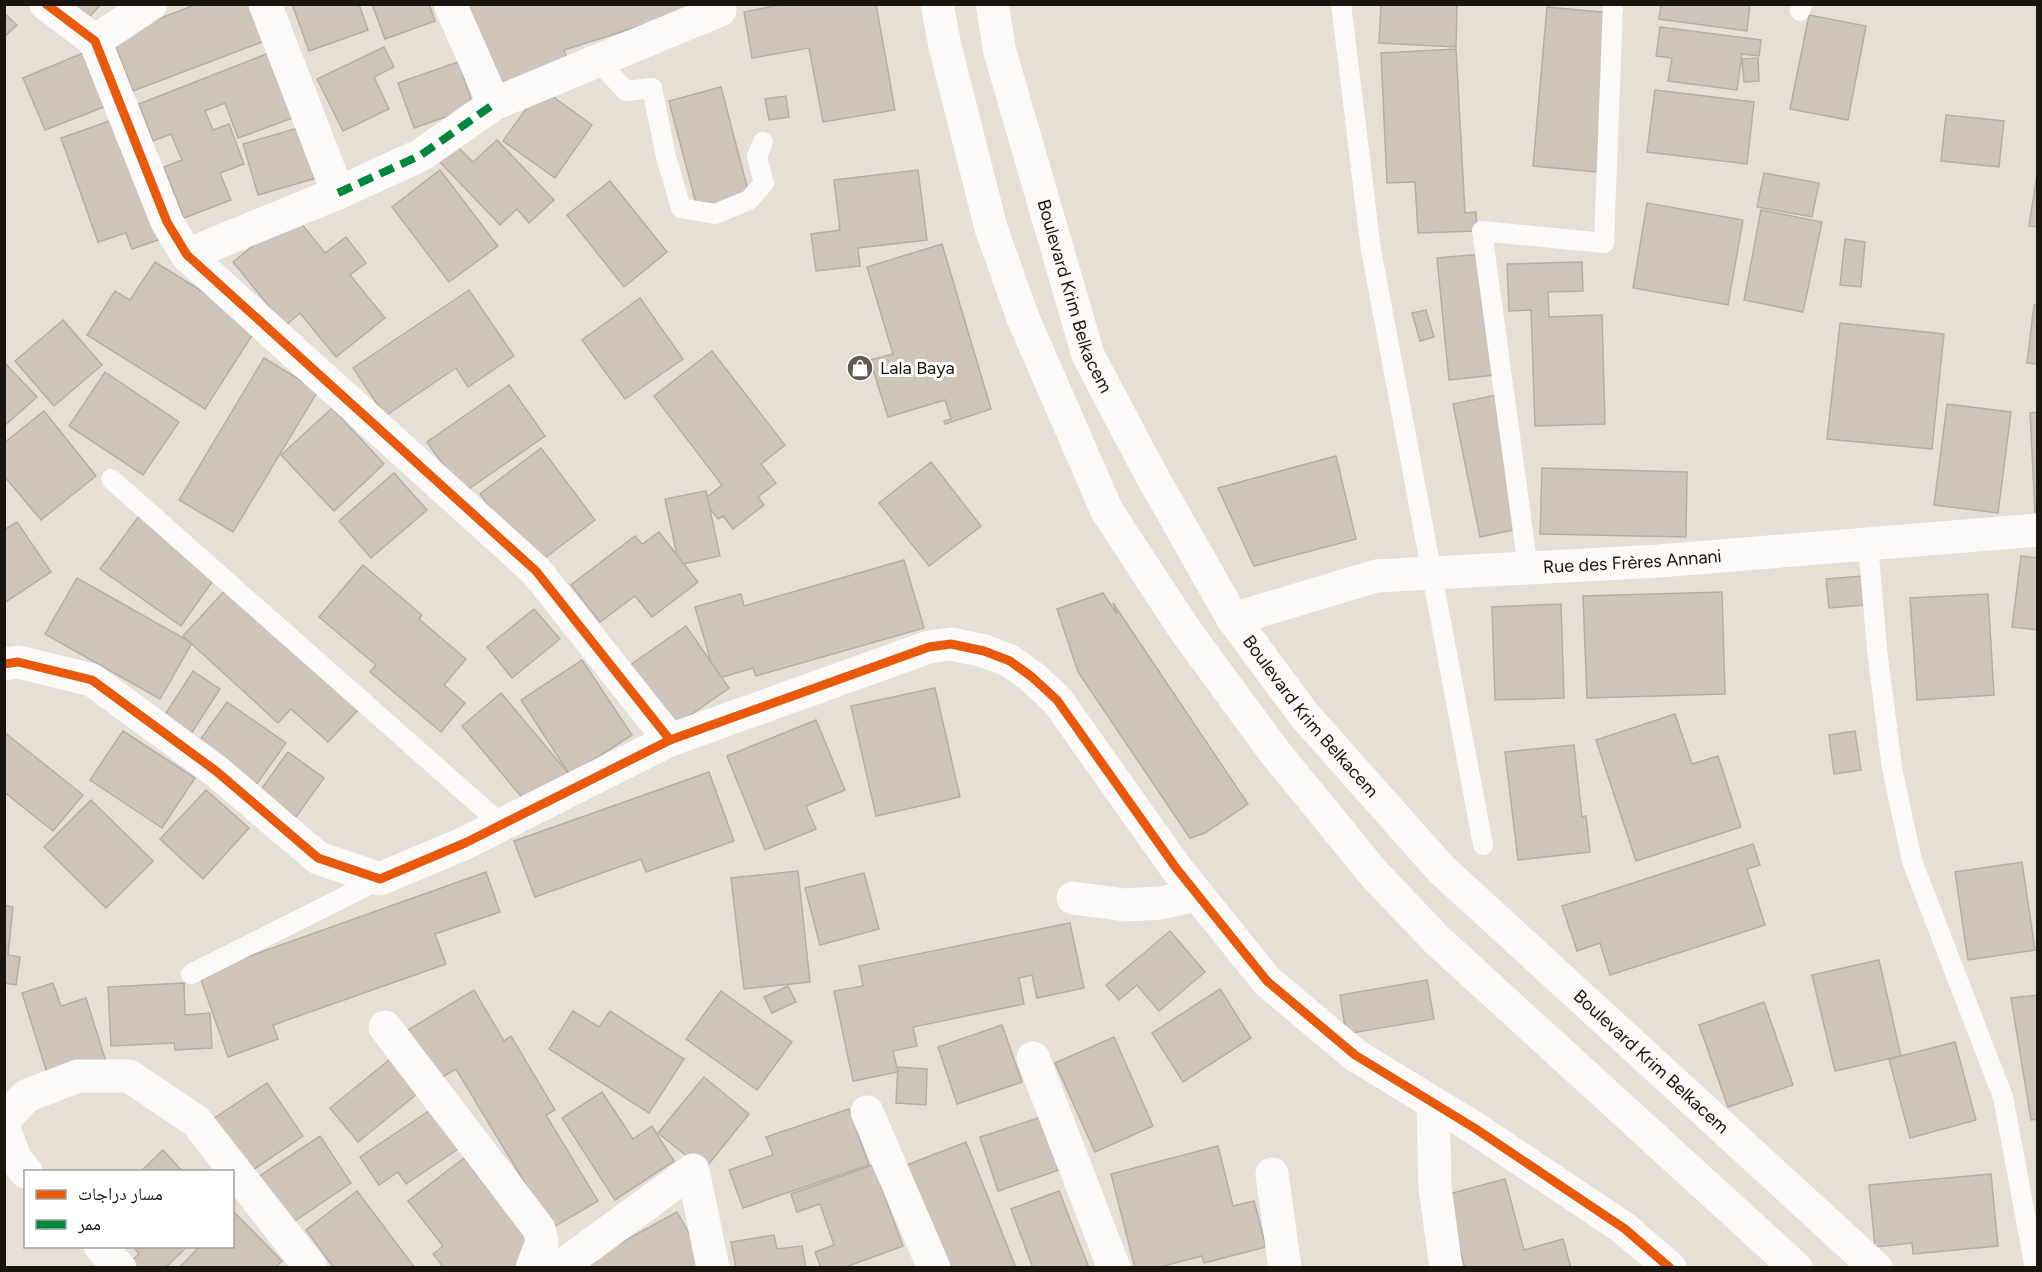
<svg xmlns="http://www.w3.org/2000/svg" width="2042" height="1272" font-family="Figtree,'Noto Naskh Arabic',sans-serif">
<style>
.building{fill:#cec4ba;stroke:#b4aea6;stroke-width:1.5}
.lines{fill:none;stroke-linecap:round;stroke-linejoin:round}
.lane{stroke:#fbfaf9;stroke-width:20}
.street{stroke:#fbfaf9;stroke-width:33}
.primary{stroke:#fbfaf9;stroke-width:33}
.quiet{stroke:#00873e;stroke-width:8;stroke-dasharray:15 8;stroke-linecap:butt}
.cycleway-casing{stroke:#fff;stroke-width:13}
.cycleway{stroke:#e8590c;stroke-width:9}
.labels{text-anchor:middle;stroke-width:6;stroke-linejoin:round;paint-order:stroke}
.street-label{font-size:18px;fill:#19140e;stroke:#fff}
.poi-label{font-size:18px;fill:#19140e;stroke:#fff;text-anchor:start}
</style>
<rect width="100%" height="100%" fill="#e6dfd5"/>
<!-- building -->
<g class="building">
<polygon points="61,4 101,4 83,24"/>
<polygon points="197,4 257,4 270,39 133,91 112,37"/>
<polygon points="292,4 359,4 368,30 309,51"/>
<polygon points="372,4 429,4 435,21 385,39"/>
<polygon points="465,4 709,4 564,50 569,67 493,91"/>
<polygon points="784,4 876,4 895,110 823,122 809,48 752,58 744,12"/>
<polygon points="1381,4 1457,4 1456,47 1379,43"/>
<polygon points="1661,4 1750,4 1747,31 1659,19"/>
<polygon points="1547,7 1622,14 1608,173 1533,166"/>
<polygon points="4,13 17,25 4,37"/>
<polygon points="1809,15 1866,26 1848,120 1790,109"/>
<polygon points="1660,27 1761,40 1759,56 1742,54 1737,90 1668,81 1672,58 1656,56"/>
<polygon points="384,47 394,67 374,77 389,109 343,131 317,79"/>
<polygon points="1456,49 1465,213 1476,212 1477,231 1418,233 1415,182 1387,183 1381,53"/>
<polygon points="88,51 109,105 45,130 23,78"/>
<polygon points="274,51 298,116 238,138 225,103 205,111 213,130 229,124 244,164 220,173 231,200 184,218 164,167 182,160 171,134 153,141 139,104"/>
<polygon points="1758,58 1759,81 1744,82 1742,59"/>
<polygon points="458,62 474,107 414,128 398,83"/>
<polygon points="721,87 750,198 698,211 669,101"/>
<polygon points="541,88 592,125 555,178 503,141"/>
<polygon points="1655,90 1754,102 1747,164 1647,152"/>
<polygon points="786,96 789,117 769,120 765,99"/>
<polygon points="1946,115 2004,121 1999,167 1941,161"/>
<polygon points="121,117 164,238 132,249 126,233 98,242 61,138"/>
<polygon points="305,126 320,177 258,195 243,144"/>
<polygon points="497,140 554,200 529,223 517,209 500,225 438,160 455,144 473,162"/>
<polygon points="2038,168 2038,227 2029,226"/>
<polygon points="440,170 498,246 449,282 392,207"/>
<polygon points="918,170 927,240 858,248 860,266 816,271 811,234 840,230 834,180"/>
<polygon points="1764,173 1819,183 1812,217 1757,207"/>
<polygon points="610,181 667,252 624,287 567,215"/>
<polygon points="1647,203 1743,220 1728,305 1633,288"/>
<polygon points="1761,210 1822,222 1803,312 1744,300"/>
<polygon points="293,213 325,253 346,237 366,263 350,275 385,318 336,357 300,313 285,326 233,262"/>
<polygon points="1845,239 1865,242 1861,287 1840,285"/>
<polygon points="942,244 991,409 945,424 944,421 951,419 945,400 888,417 870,360 893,354 867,267"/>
<polygon points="1483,254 1495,375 1449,380 1437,258"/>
<polygon points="155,262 258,326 205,409 87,335 115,291 130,300"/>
<polygon points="1582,262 1583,291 1548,292 1549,317 1602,315 1605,424 1535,426 1531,310 1509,311 1507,264"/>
<polygon points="469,290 514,356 468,387 456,368 385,416 353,368"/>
<polygon points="640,298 683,359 625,399 582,340"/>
<polygon points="2034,305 2038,306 2038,364 2027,363"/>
<polygon points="1426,310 1434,337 1420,341 1412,313"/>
<polygon points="63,320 102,365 54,406 15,361"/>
<polygon points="1840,323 1944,334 1932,449 1827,439"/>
<polygon points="712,351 785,445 761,464 776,483 758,497 764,505 733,529 723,516 718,519 703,500 722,485 654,396"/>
<polygon points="264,358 318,391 233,532 179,500"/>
<polygon points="4,362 37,397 4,426"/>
<polygon points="105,372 179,422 143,475 69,426"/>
<polygon points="509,385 545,436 463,493 427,442"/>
<polygon points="1506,393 1532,526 1480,537 1453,404"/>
<polygon points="1947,404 2011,412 1998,513 1934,505"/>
<polygon points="332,408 384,464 334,511 281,455"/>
<polygon points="44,411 96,476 41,520 4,476 4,443"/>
<polygon points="2038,412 2038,512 2035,512 2030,413"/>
<polygon points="541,448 595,520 534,566 480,494"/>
<polygon points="1336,456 1356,539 1254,566 1218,488"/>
<polygon points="931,462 981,526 929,566 879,503"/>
<polygon points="1542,468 1687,472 1686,537 1540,534"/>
<polygon points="394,473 427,510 371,558 339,521"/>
<polygon points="706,491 720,556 679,565 665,499"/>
<polygon points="139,516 219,572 181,626 100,569"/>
<polygon points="17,522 51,572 4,603 4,530"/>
<polygon points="659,532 698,582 652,617 635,596 600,622 571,585 635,536 642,544"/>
<polygon points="2021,556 2038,558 2038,630 2012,627"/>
<polygon points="904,560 924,628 756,676 753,668 716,679 695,607 741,594 744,606"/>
<polygon points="363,565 422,615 419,619 466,659 444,685 465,703 441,732 370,672 376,665 319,617"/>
<polygon points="1863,576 1865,605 1829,608 1826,579"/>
<polygon points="77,578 192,643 160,699 45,634"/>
<polygon points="227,588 360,708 328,742 291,709 278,723 183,636"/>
<polygon points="1722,592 1725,694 1587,698 1583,596"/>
<polygon points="1103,593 1117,614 1113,603 1248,804 1205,833 1190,838 1078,672 1057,609"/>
<polygon points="1988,594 1994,695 1917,700 1910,598"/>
<polygon points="1561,604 1564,698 1495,700 1492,607"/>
<polygon points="534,609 560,639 512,678 487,647"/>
<polygon points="686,626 729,688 672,728 629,666"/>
<polygon points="582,660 632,735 570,775 521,700"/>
<polygon points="193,671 220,689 191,734 164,716"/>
<polygon points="935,688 960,797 876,816 851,706"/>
<polygon points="501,693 569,774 530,807 462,726"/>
<polygon points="227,702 286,743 256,785 197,744"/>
<polygon points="1675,714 1692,764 1718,756 1741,827 1636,861 1596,740"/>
<polygon points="816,720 845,790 806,806 816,829 765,850 727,756"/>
<polygon points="123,731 195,778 162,828 90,780"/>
<polygon points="1855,731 1861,770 1834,774 1829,735"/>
<polygon points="4,732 83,795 53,831 4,792"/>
<polygon points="1574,745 1582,817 1586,816 1590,852 1518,860 1505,752"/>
<polygon points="288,752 324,778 296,817 260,791"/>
<polygon points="709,772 734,841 646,872 641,859 535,897 514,841"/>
<polygon points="206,790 249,828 203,879 160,839"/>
<polygon points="91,800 153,861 106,908 44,847"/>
<polygon points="1753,844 1760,865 1747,869 1765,925 1610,975 1600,943 1577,951 1562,906"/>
<polygon points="2022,862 2035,950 1968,960 1955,872"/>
<polygon points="798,871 810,982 744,989 731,878"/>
<polygon points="486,872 500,912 435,934 446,964 273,1025 278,1039 228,1057 199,974"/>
<polygon points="864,873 879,929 820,945 805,888"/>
<polygon points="4,905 13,907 8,955 20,957 16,985 4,983"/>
<polygon points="1070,923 1084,988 1037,998 1032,975 1019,978 1024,1004 913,1027 917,1046 893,1051 898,1072 853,1081 834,991 863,986 859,966"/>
<polygon points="1170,931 1205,972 1159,1011 1137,985 1119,1000 1106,985"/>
<polygon points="1879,960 1901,1056 1835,1071 1812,975"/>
<polygon points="1427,980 1434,1019 1346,1034 1340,995"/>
<polygon points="53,983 61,1006 86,998 106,1062 49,1079 22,993"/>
<polygon points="184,983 185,1015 210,1013 212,1048 175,1050 174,1043 111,1046 108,987"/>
<polygon points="788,986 796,1002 772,1013 764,997"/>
<polygon points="1220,989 1251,1038 1183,1082 1152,1033"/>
<polygon points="474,990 504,1041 511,1036 555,1110 546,1115 598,1201 552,1228 456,1069 433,1083 403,1033"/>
<polygon points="721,991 792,1042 757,1090 686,1039"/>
<polygon points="2038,995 2038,1119 2031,1120 2011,998"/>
<polygon points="1764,1002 1793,1085 1728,1107 1699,1025"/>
<polygon points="573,1011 599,1027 610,1011 684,1059 649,1113 549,1049"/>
<polygon points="1002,1025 1022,1082 957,1104 938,1047"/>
<polygon points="1114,1037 1153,1126 1095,1152 1055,1063"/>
<polygon points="1955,1042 1976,1120 1910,1138 1889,1059"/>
<polygon points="394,1056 422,1090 358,1142 330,1108"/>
<polygon points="898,1067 927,1069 926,1105 896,1103"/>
<polygon points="704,1077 749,1114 704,1170 658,1133"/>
<polygon points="267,1083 303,1136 244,1176 207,1123"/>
<polygon points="602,1092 633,1139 652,1126 674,1161 615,1200 562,1118"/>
<polygon points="438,1105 464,1145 406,1184 398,1172 379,1185 360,1157"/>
<polygon points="849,1109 869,1165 743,1208 729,1170 773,1155 766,1137"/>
<polygon points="1041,1117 1059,1170 998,1191 980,1137"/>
<polygon points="320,1136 351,1183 289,1225 258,1177"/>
<polygon points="966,1142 1016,1268 947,1268 907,1165"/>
<polygon points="1218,1146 1233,1206 1254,1201 1266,1247 1204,1263 1202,1256 1156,1268 1135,1268 1111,1174"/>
<polygon points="163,1150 183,1172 140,1172"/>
<polygon points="464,1158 536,1250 513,1268 444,1268 433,1254 443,1246 408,1201"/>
<polygon points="873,1165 903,1246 843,1268 821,1268 815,1252 834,1245 820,1204 797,1212 791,1194"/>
<polygon points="1991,1174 1998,1246 1913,1254 1912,1243 1875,1247 1869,1185"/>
<polygon points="1505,1179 1524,1250 1563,1239 1571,1268 1465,1268 1445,1195"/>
<polygon points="357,1191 415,1268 334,1268 306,1230"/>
<polygon points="1059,1191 1089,1268 1033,1268 1011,1209"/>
<polygon points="677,1212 707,1265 702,1268 575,1268"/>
<polygon points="235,1213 282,1261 275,1268 179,1268 200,1246 232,1246 232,1215"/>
<polygon points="774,1235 777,1249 802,1246 806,1268 736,1268 731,1242"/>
<polygon points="133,1246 188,1246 165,1268 135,1268 130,1262 139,1254"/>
</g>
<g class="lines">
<!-- lane -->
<g class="lane">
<polyline points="1341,4 1371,250 1483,845"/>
<polyline points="1800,11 1802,4"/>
<polyline points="598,61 626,91 652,88 666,157 681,208 715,214 749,200 764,183 757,157 763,142"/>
<polyline points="111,479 501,824"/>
<polyline points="1868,544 1877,649 1892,768 1912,861 2003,1097 2035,1268"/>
<polyline points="1528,568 1482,231 1604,243 1613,4"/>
<polyline points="191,974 380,879"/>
</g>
<!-- street -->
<g class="street">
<polyline points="46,4 95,41 167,222 187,255 536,571 670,740"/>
<polyline points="450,4 494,104"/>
<polyline points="95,41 151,4"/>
<polyline points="338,193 421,155 494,104 720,10"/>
<polyline points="187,255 338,193 265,4"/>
<path id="s1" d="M1233,619l143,-43 283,-15 379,-31"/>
<polyline points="4,664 18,662 92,680 216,771 318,858 380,879 465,843 670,740 929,647 951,644 984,651 1010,661 1032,677 1057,700 1176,868 1267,981 1355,1055 1476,1129 1625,1229 1670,1268"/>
<polyline points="1073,898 1125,905 1161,903 1197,895"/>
<polyline points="385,1027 539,1229 542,1242 532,1268"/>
<polyline points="1033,1058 1114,1268"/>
<polyline points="1433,1103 1435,1188 1446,1268"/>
<polyline points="867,1112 934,1268"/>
<polyline points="4,1120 26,1096 78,1076 129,1076 196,1121 311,1268"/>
<polyline points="4,1128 15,1159 26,1172"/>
<polyline points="1272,1174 1285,1268"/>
<polyline points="100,1246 120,1268"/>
<polyline points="559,1268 693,1170 713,1268"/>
</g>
<!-- primary -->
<g class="primary">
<polyline points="937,4 945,46 991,228 1023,318 1107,511 1185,630 1273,750 1375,875 1437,940 1796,1268"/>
<path id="s2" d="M992,4l8,48 88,303 60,114 85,150 72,97 136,153 435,399"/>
</g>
<!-- quiet -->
<polyline class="quiet" points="338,193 421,155 494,104"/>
<defs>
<g id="cycleway">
<polyline points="46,4 95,41 167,222 187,255 536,571 670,740"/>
<polyline points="4,664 18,662 92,680 216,771 318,858 380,879 465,843 670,740 929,647 951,644 984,651 1010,661 1032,677 1057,700 1176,868 1267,981 1355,1055 1476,1129 1625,1229 1670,1268"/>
</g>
</defs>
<!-- cycleway casing -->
<use href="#cycleway" class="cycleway-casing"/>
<!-- cycleway -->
<use href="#cycleway" class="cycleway"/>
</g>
<!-- icons -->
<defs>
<symbol id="shop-disc" viewBox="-11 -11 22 22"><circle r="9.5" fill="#615b54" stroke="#fff"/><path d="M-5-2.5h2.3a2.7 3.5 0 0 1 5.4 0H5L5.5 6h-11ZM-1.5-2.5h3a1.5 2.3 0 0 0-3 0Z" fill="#fff"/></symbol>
</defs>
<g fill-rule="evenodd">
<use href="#shop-disc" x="845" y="353" width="30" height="30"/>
</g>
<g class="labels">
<!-- street labels -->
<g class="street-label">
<text dy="6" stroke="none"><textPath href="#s2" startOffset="304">Boulevard Krim Belkacem</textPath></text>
<text dy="6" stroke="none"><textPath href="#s1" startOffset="406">Rue des Frères Annani</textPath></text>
<text dy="6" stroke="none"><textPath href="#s2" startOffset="790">Boulevard Krim Belkacem</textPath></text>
<text dy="6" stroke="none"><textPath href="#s2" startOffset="1276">Boulevard Krim Belkacem</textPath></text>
</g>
<!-- poi labels -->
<g class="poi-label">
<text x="880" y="374">Lala Baya</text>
</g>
</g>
<!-- border -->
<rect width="2042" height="1272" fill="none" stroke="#19140e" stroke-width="12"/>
<!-- legend -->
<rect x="24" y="1170" width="210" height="78" fill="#ffffff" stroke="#a3a19f" stroke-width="1.5"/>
<rect x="36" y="1190" width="30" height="9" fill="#e8590c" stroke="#a3a19f" stroke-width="1.5"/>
<text x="78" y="1200" font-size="18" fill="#19140e">مسار دراجات</text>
<rect x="36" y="1220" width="30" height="9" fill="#00873e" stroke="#a3a19f" stroke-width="1.5"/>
<text x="78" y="1230" font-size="18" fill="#19140e">ممر</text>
</svg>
